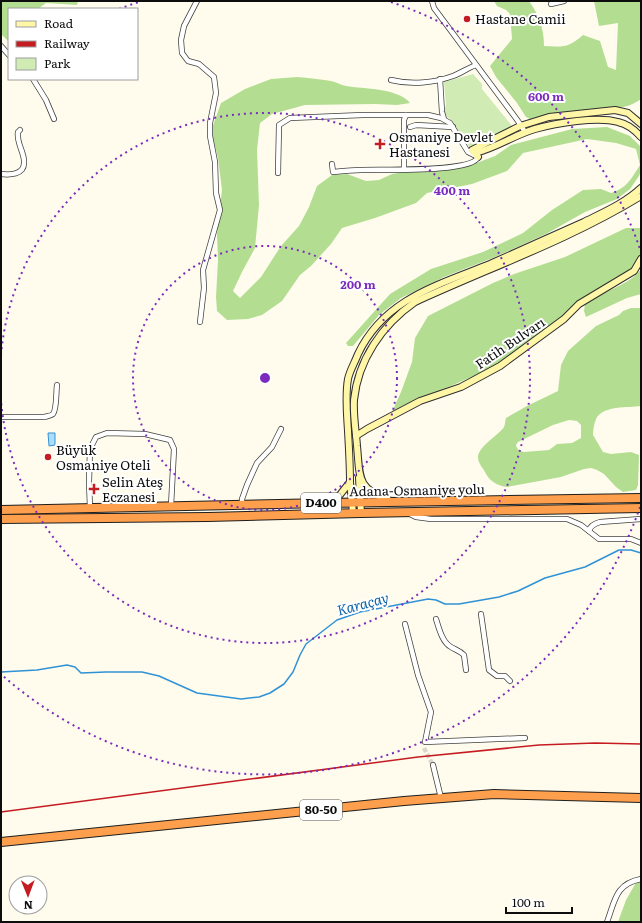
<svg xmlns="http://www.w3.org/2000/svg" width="642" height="923" font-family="Literata,serif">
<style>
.green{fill:#d0ecb4}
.forest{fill:#b3de92;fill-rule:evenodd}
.water{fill:#aeddfa;stroke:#3092d6}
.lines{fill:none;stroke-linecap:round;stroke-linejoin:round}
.stream{stroke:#3092d6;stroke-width:1.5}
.street-tunnel{stroke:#dbd8cb;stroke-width:4.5;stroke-dasharray:4.5 2;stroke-linecap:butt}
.street-casing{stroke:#404040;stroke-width:6}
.secondary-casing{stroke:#2f2f2f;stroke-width:8}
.highway-casing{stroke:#1e1e1e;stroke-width:10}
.street{stroke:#fff;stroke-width:4.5}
.secondary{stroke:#fff6a8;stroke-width:6}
.highway{stroke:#fd9f4c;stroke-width:8}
.rail{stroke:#c51c22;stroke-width:1.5}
.ring{fill:none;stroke:#7b2cbf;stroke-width:2;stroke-dasharray:2 4}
.poi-dot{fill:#c51c22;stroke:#fff;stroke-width:1.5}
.labels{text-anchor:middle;stroke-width:4;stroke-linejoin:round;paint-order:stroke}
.shield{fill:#fff;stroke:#565656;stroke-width:1}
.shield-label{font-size:12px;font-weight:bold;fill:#0d0d0d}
.poi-label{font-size:13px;fill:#0d0d0d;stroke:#fff;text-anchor:start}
.street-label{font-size:13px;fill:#0d0d0d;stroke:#fff}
.water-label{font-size:14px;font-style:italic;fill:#0e62a6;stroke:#fff}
.centre{fill:#7b2cbf;stroke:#fff;stroke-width:2}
.ring-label{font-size:12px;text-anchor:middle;font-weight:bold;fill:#7b2cbf;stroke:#fff;stroke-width:4;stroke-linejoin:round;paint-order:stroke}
</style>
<rect width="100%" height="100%" fill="#fffced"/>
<!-- green -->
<polygon class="green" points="473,74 482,84 482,89 516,131 513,134 478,150 473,152 450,119 446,116 444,112 446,105 444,82"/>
<!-- forest -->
<g class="forest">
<polygon points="1,1 78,1 77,5 46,3 38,9 9,9 9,42 1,34"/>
<path d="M494,1h35c10,14 15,28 15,45 20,1 24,2 39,-11l17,6 8,26 8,3 2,-47 -19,3 -5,-25h47v98c-14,11 -34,10 -51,12 -19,3 -38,7 -56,10l-8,-4 -9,-14 -21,-26 -6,-11 22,-27 -2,-25 -4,-4 -9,-4z"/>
<path d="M297,77c12,1 23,2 34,4 5,1 10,4 15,5 18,3 52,2 64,17l-13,2 -22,-1 -70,1 -33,9 -12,9 -3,27 2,55 -4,43 -13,24 -9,19 7,7 21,-21 20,-31 18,-20 10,-19 8,-21 15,-11 15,-1 19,7 13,-1 13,-6 29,-5 16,2 37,-7 21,-8 16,-11 61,-16 35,-2 23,9 11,11v24l-2,5 -9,13 -13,10 -32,13 -39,22 -51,23 -51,20 -43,21 -22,17 -26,31h-5l-2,-3 44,-49 41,-25 52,-17 40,-19 29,-23 31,-20 18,-1 10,4c16,-5 20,-14 29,-28l-4,-16 -20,-6 -29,-4 -64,14 -16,18 -35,13 -45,9 -11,10 -41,15 -33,10 -11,16 -20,22 -11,9 -18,26 -20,14 -14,4 -21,1 -10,-9 -1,-14 2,-37 -1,-26 5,-44 -4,-32 -7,-27 10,-28 24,-14 26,-10z"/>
<polygon points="626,228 641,228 641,251 636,267 545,332 487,370 392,412 401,392 412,362 415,338 428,316 493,283 514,274 565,257"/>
<path d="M641,269v25l-14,4 -41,19 -2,-6 1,-7c17,-13 44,-18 56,-35z"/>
<path d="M631,308h10v98c-13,2 -38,-1 -45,13 -2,5 -3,11 -3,16l10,17 8,2 20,-2 8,3 -1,30 -2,5 -13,2 -7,-5 -12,-13 -7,-4 -6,-2 -7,1 -23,8 -54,10c-9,-1 -18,-6 -22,-15 -2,-4 -7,-9 -7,-14 -1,-11 21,-23 26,-31 1,-2 1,-6 2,-9l21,-12 31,-15 3,-26 7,-14 28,-25 23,-11 4,-4zM569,420l8,1 4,4v13l-9,5 -15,1 -8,6 -25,2c-5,-1 -7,-3 -8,-7l2,-3 35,-17z"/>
<polygon points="641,874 641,922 618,922 626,900"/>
</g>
<!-- water -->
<polygon class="water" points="48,433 55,433 55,445 49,446"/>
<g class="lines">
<!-- stream -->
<polyline class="stream" points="1,672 37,670 67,665 75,667 81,673 106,672 142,672 159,676 197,693 241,699 259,697 270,693 284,684 293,672 300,655 306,644 337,620 360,612 428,599 436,600 445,604 459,604 499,597 518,591 545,578 585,567 619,550 631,550 641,553"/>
<!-- street-tunnel -->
<polyline class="street-tunnel" points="424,748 433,765"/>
<defs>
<g id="street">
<polyline points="197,1 184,26 181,40 182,53 188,61 199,64 214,77 216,93 210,123 210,136 215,162 216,193 220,210 203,270 204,288 200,322"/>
<polyline points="432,1 434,8 518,121 525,132 524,133"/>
<polyline points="551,4 564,1"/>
<polyline points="1,46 9,55"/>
<polyline points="33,79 46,100 54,119"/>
<polyline points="440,79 442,112 444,119"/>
<path d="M391,80c20,5 43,3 62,-4 8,-3 15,-8 23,-11"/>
<polyline points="410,127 416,125 453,127"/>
<polyline points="404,169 404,120 406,115"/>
<path d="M278,173l1,-48 11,-7 73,-3h65l13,3 9,5 18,29 10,5c-5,16 -99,12 -117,13 -9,0 -18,1 -28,2l-1,-8"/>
<path d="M1,174c8,1 23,1 23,-11 1,-10 -8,-20 -6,-31l2,-2"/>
<path d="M1,417h43c3,-1 7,-1 9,-3 4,-5 3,-23 4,-29"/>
<polyline points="242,505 242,499 247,485 257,463 272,447 281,429"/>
<polyline points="90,508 89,482 90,449 96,437 107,433 145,434 170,440 174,449 171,506"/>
<polyline points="410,514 416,517 431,519 567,519 581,525 599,539 631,539 641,543"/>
<path d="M589,531c1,-5 5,-7 11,-9l41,-3"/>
<polyline points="481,614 489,670 497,676 505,676 510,681"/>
<path d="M436,619c3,9 6,23 15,28 5,3 9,4 13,8l2,15"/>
<polyline points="405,624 418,675 431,712 425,742 525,738"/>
<polyline points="433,765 441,798"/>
<path d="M607,922c8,-21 8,-38 34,-43"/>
</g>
<g id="secondary">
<path d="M477,155l-2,-2c21,-5 39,-18 60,-24 21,-6 63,-13 83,-7 9,2 17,8 23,15"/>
<polyline points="478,157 472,150 520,126 549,117 615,110 628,113 641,124"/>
<polyline points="356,436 367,429 420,401 461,387 500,366 564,319 579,304 634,271 641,259"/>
<polyline points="359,478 361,513"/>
<polyline points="350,482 353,513"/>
<path d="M389,500c-33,-11 -29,-24 -32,-54 -1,-14 -4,-31 -3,-46 4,-40 28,-75 61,-98 76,-35 154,-62 226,-106"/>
<path d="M329,502l10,-6 11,-14c0,-17 -1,-34 -2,-51 -1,-17 -3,-35 0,-52 2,-9 7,-17 10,-25 26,-55 80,-69 132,-90 31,-14 63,-28 94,-42 20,-10 41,-19 57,-34"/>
</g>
<g id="highway">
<polyline points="1,510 327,503 641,498"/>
<polyline points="1,519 208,517 361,513 641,508"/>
<polyline points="1,842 404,801 494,794 641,798"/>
</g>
</defs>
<!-- street casing -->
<use href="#street" class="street-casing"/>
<!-- secondary casing -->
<use href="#secondary" class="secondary-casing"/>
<!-- highway casing -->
<use href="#highway" class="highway-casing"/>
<!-- street -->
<use href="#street" class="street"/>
<!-- secondary -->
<use href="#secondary" class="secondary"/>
<!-- highway -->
<use href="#highway" class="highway"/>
<!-- rail -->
<polyline class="rail" points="1,812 418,757 539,745 595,743 641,744"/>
</g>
<!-- distance rings -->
<g class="ring">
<circle cx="265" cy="378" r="132"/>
<path d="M1 355A265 265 0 1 1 1 401"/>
<path d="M640 507A397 397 0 0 1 2 675M119 9A397 397 0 0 1 139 2M391 2A397 397 0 0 1 640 249"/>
</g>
<!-- markers -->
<g class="poi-dot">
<circle cx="467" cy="19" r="4"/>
<path d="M378 138h4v4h4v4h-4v4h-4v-4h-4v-4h4z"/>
<circle cx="48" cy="457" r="4"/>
<path d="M92 483h4v4h4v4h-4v4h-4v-4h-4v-4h4z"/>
</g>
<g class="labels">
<!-- shield labels -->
<g class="shield">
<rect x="301" y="493" width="40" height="20" rx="3"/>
<rect x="300" y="800" width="42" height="20" rx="3"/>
</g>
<g class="shield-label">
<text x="321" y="507">D400</text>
<text x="321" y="814">80-50</text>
</g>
<!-- poi labels -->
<g class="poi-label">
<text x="475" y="24">Hastane Camii</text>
<text x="389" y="142">Osmaniye Devlet<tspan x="389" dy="15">Hastanesi</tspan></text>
<text x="56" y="455">Büyük<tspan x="56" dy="15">Osmaniye Oteli</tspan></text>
<text x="102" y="487">Selin Ateş<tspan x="102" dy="15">Eczanesi</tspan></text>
</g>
<!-- street labels -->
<g class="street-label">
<text transform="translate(510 343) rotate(-34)" y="5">Fatih Bulvarı</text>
<text transform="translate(417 490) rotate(-1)" y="5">Adana-Osmaniye yolu</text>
</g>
<!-- water labels -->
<g class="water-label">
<text transform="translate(363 604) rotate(-15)" y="5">Karaçay</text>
</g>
</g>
<circle cx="265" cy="378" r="6" class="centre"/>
<g class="ring-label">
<text x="546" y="101">600 m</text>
<text x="452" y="195">400 m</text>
<text x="358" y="289">200 m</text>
</g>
<!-- border -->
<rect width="642" height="923" fill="none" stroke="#0d0d0d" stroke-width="4"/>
<!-- legend -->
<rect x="8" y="8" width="130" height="72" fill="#ffffff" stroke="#9e9e9e"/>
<rect x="16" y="21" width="20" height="6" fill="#fff6a8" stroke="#9e9e9e"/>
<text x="44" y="28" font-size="12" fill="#0d0d0d">Road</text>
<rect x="16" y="41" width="20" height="6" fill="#c51c22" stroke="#9e9e9e"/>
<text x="44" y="48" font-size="12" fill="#0d0d0d">Railway</text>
<rect x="16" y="58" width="20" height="12" fill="#d0ecb4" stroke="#9e9e9e"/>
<text x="44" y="68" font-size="12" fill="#0d0d0d">Park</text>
<!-- north arrow -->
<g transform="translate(28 895) rotate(179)"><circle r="19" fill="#ffffff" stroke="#9e9e9e"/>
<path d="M0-3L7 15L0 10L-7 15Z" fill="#c51c22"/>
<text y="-6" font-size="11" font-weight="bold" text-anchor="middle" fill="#0d0d0d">N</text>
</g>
<!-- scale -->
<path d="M506 907v6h66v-6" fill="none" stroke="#0d0d0d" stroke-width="2"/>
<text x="512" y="907" font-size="12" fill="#0d0d0d" stroke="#ffffff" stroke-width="3" paint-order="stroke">100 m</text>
</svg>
